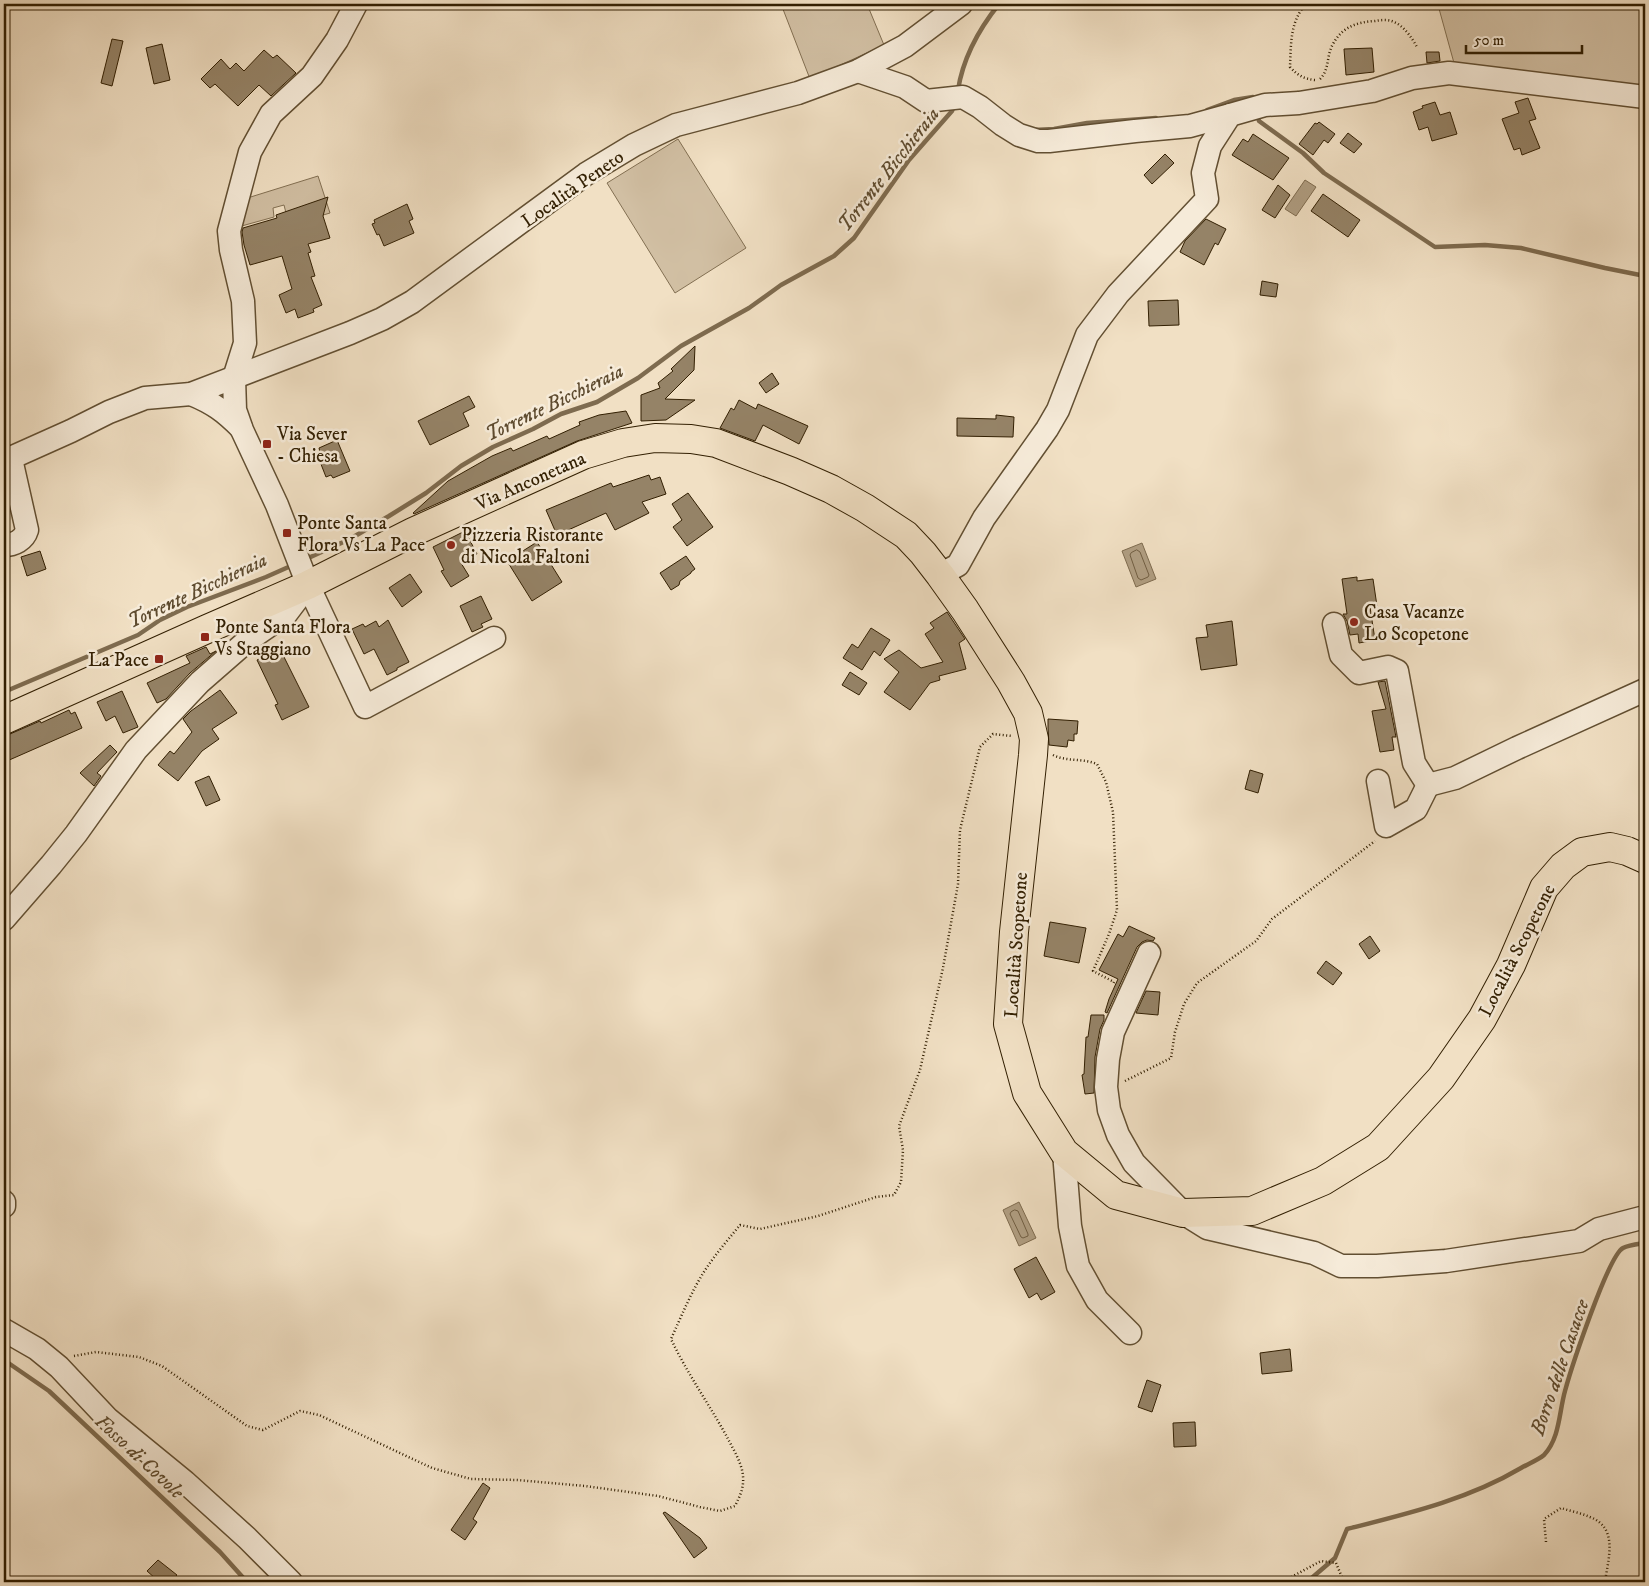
<svg xmlns="http://www.w3.org/2000/svg" width="1649" height="1586" font-family="'IM FELL DW Pica',serif">
<style>
.green{fill:#d1bfa3;stroke:#826f52}
.water{fill:#b09e82;stroke:#7e6b4f}
.lines{fill:none;stroke-linecap:round;stroke-linejoin:round}
.shore{stroke:#715e42;stroke-width:1}
.stream{stroke:#7e6b4f;stroke-width:4.5}
.building{fill:#958367;stroke:#321f02}
.minor-casing{stroke:#624f32;stroke-width:25}
.major-casing{stroke:#321f02;stroke-width:30}
.path{stroke:#321f02;stroke-width:2.5;stroke-dasharray:1 2.5;stroke-linecap:butt}
.minor{stroke:#f6ebd9;stroke-width:22}
.major{stroke:#f1e0c4;stroke-width:28}
.poi-dot{fill:#8f2418;stroke:#f6ebd9;stroke-width:2}
.labels{text-anchor:middle;stroke-width:5;stroke-linejoin:round;paint-order:stroke}
.street-label{font-size:19px;fill:#321f02;stroke:#f6ebd9}
.poi-label{font-size:19px;fill:#321f02;stroke:#f6ebd9;text-anchor:start}
.water-label{font-size:20px;font-style:italic;fill:#5e4b2f;stroke:#f6ebd9}
</style>
<rect width="100%" height="100%" fill="#f1e0c4"/>
<filter id="stains"><feTurbulence type="fractalNoise" baseFrequency=".004" numOctaves="4"/><feColorMatrix values="0 0 0 0 .2 0 0 0 0 .09 0 0 0 0 .02 0 0 0 .5 -.17"/></filter>
<radialGradient id="worn" r=".72"><stop offset=".6" stop-color="#630" stop-opacity="0"/><stop offset="1" stop-color="#630" stop-opacity=".3"/></radialGradient>
<!-- green -->
<g class="green">
<polygon points="781,4 867,4 884,45 810,79"/>
<polygon points="1442,4 1645,4 1645,89 1454,63 1438,5"/>
<polygon points="678,139 746,248 675,293 607,183"/>
<polygon points="318,176 330,213 289,225 284,205 273,208 274,217 238,227 241,200"/>
</g>
<!-- water -->
<g class="water">
<polygon points="1305,180 1316,187 1296,216 1285,209"/>
<polygon points="1142,543 1156,579 1136,587 1122,551"/>
<polygon points="1019,1202 1036,1238 1019,1246 1003,1210"/>
</g>
<g class="lines">
<!-- shore -->
<g class="shore">
<polygon points="1137,550 1140,552 1149,575 1148,577 1141,580 1138,578 1130,555 1131,553"/>
<polygon points="1015,1210 1018,1211 1028,1234 1028,1236 1023,1238 1021,1237 1010,1214 1011,1212"/>
</g>
<!-- stream -->
<g class="stream">
<path d="M958,90c5,-32 21,-61 41,-86"/>
<polyline points="1207,110 1234,100 1253,97"/>
<polyline points="1257,113 1259,121 1303,153 1324,173 1435,247 1485,245 1521,248 1605,268 1645,276"/>
<polyline points="1034,130 1054,129 1087,123 1156,118"/>
<polyline points="304,560 350,539 389,516 426,493 461,466 493,447 533,429 561,414 597,402 638,378 681,346 749,308 781,285 834,256 854,238 909,160 952,111 954,105"/>
<polyline points="4,692 138,635 160,620 187,607 266,577 293,565"/>
<polyline points="4,1360 49,1391 220,1552 247,1582"/>
<path d="M1307,1582l28,-24 12,-29c59,-15 120,-29 174,-61 7,-4 17,-8 23,-13 16,-17 15,-43 21,-64 6,-22 43,-135 58,-143 6,-3 16,-4 22,-5"/>
</g>
</g>
<!-- building -->
<g class="building">
<polygon points="112,39 123,41 112,86 101,83"/>
<polygon points="162,44 170,80 154,84 146,48"/>
<polygon points="1372,48 1374,72 1346,75 1344,49"/>
<polygon points="264,50 273,58 277,55 296,73 271,96 259,85 238,106 215,84 210,88 201,79 221,59 230,69 236,63 244,71"/>
<polygon points="1426,52 1439,52 1440,61 1427,63"/>
<polygon points="1528,98 1536,119 1529,121 1540,148 1522,155 1520,148 1514,150 1502,119 1519,113 1515,102"/>
<polygon points="1435,102 1440,115 1450,112 1457,134 1432,141 1428,127 1419,130 1413,112 1423,108 1422,106"/>
<polygon points="1319,122 1335,134 1328,143 1324,140 1313,155 1299,144 1315,123 1317,124"/>
<polygon points="1348,133 1362,144 1354,153 1340,143"/>
<polygon points="1253,134 1289,158 1273,180 1232,155 1243,139 1248,142"/>
<polygon points="1165,154 1174,163 1152,184 1144,175"/>
<polygon points="1278,185 1290,195 1275,218 1262,210"/>
<polygon points="1323,194 1360,220 1348,237 1311,211"/>
<polygon points="328,197 323,216 330,238 308,244 311,252 308,253 315,276 311,277 322,305 313,309 314,312 298,318 295,309 286,313 279,295 292,289 282,256 250,265 244,245 242,232 243,228 277,218 276,215"/>
<polygon points="407,204 413,219 409,221 414,233 384,246 379,234 377,235 372,224 375,223 374,220"/>
<polygon points="1206,219 1226,229 1218,245 1215,243 1204,265 1180,252 1185,241"/>
<polygon points="1262,281 1278,284 1276,297 1260,295"/>
<polygon points="1178,300 1179,325 1149,326 1148,301"/>
<polygon points="695,346 694,370 665,399 695,400 666,420 641,421 641,395 660,388 658,383 673,371 671,369"/>
<polygon points="772,373 779,384 766,393 759,383"/>
<polygon points="469,396 475,407 463,413 469,426 430,445 418,421"/>
<polygon points="739,400 756,409 758,404 808,426 799,444 763,425 755,441 720,428 731,408 734,410"/>
<polygon points="626,411 632,423 577,441 414,514 413,513 448,481 492,456 511,448 513,451 547,436 549,439 580,425 579,422 599,415"/>
<polygon points="996,415 1014,417 1013,437 957,436 957,418 996,419"/>
<polygon points="337,440 350,471 333,478 331,475 326,477 317,454 320,452 319,448"/>
<polygon points="649,475 651,480 660,477 666,494 642,502 649,513 615,530 606,513 557,535 546,510 611,483 613,487"/>
<polygon points="688,493 713,527 687,546 673,527 682,520 672,504"/>
<polygon points="465,531 477,554 461,563 469,576 451,587 441,571 444,570 433,547"/>
<polygon points="537,542 562,582 532,601 507,561"/>
<polygon points="40,551 46,569 27,576 21,557"/>
<polygon points="686,556 695,569 691,572 691,573 680,581 679,585 671,590 660,573"/>
<polygon points="410,574 422,592 402,607 389,588"/>
<polygon points="1357,577 1357,581 1373,579 1377,606 1370,607 1375,640 1359,643 1358,634 1350,635 1347,621 1343,614 1347,614 1342,579"/>
<polygon points="481,596 492,619 481,624 483,627 472,632 460,606"/>
<polygon points="947,612 965,639 959,643 966,669 939,676 940,680 930,683 910,710 884,692 899,672 884,659 899,650 921,668 943,662 925,634 934,628 930,623"/>
<polygon points="388,620 409,662 397,668 397,670 387,675 374,649 364,654 352,629 363,624 365,627 376,621 379,627"/>
<polygon points="1232,621 1237,665 1201,670 1196,638 1208,637 1206,625"/>
<polygon points="871,628 890,640 880,656 874,651 862,670 843,658 852,644 858,648"/>
<polygon points="206,647 210,654 216,651 190,673 166,699 157,703 147,683 190,663 186,656"/>
<polygon points="280,649 309,707 282,720 275,705 278,704 257,660"/>
<polygon points="850,672 867,683 859,695 842,685"/>
<polygon points="1385,681 1396,737 1392,737 1394,750 1380,752 1372,711 1386,709 1378,682"/>
<polygon points="220,690 237,713 212,729 219,739 202,751 178,781 158,765 170,751 174,754 192,732 183,719 191,711"/>
<polygon points="122,691 138,727 123,733 115,716 106,721 97,702"/>
<polygon points="69,710 71,714 75,712 82,728 7,761 4,753 4,735 10,734 40,721 41,723"/>
<polygon points="1048,719 1078,721 1077,734 1074,734 1074,741 1068,740 1067,747 1049,745 1048,728"/>
<polygon points="110,745 117,752 97,773 101,776 94,786 80,773"/>
<polygon points="1250,770 1263,774 1258,793 1245,789"/>
<polygon points="209,776 220,800 206,806 195,782"/>
<polygon points="1050,922 1086,928 1079,963 1044,956"/>
<polygon points="1129,926 1155,938 1153,941 1147,940 1142,942 1137,947 1107,1013 1105,1012 1109,999 1118,979 1099,970 1118,934 1123,937"/>
<polygon points="1370,936 1380,951 1369,959 1359,944"/>
<polygon points="1326,961 1342,973 1333,985 1317,973"/>
<polygon points="1146,991 1160,992 1158,1015 1136,1013"/>
<polygon points="1091,1015 1104,1015 1104,1020 1100,1029 1095,1057 1094,1093 1085,1094 1082,1075 1084,1074 1086,1037 1088,1037"/>
<polygon points="1036,1257 1055,1292 1041,1300 1037,1293 1029,1298 1014,1269"/>
<polygon points="1290,1349 1292,1371 1262,1374 1260,1353"/>
<polygon points="1147,1380 1161,1385 1152,1412 1138,1407"/>
<polygon points="1195,1422 1196,1446 1174,1447 1173,1423"/>
<polygon points="483,1483 490,1488 473,1519 477,1522 465,1540 451,1530"/>
<polygon points="665,1512 700,1538 707,1548 694,1558 663,1513"/>
<polygon points="158,1560 177,1575 170,1582 164,1582 158,1577 156,1579 147,1571"/>
</g>
<g class="lines">
<defs>
<g id="minor">
<polyline points="356,4 337,40 312,76 271,114 250,152 229,231 231,250 243,301 245,343 234,378 235,410 242,430 277,505 308,585 365,707 494,638"/>
<polyline points="858,71 905,87 926,101 963,97 980,107 1003,125 1019,135 1038,141 1049,141 1135,131 1190,126 1230,115"/>
<path d="M191,394c22,9 33,17 50,34"/>
<polyline points="4,461 71,431 109,412 145,398 191,394 350,333 382,319 412,302 586,174 634,145 676,125 798,93 858,71 905,46 961,4"/>
<path d="M4,545c10,0 20,-5 23,-15l-16,-71"/>
<polyline points="940,575 958,565 984,518 1047,429 1058,410 1087,335 1118,294 1207,199 1203,173 1210,146 1230,115 1265,105 1299,103 1372,91 1412,78 1449,73 1645,97"/>
<polyline points="1334,624 1341,655 1359,673 1388,667 1397,671 1414,763 1428,785 1455,778 1517,748 1645,690"/>
<polyline points="1378,781 1386,826 1416,809 1428,785"/>
<polyline points="4,919 51,865 76,834 136,750 200,682 247,641 286,614 308,585"/>
<polyline points="1149,953 1113,1032 1108,1059 1106,1087 1109,1110 1118,1135 1134,1163 1183,1213 1207,1228 1314,1253 1341,1266 1377,1266 1446,1261 1579,1241 1599,1229 1645,1217"/>
<polyline points="1064,1152 1070,1226 1078,1266 1097,1300 1130,1333"/>
<polyline points="4,1202 4,1206"/>
<polyline points="4,1330 37,1349 59,1367 108,1419 185,1482 247,1538 291,1582"/>
</g>
<polyline id="major" points="4,720 207,629 308,585 413,532 583,455 623,443 655,438 691,439 716,443 790,471 831,489 865,508 906,535 923,553 940,575 965,610 1011,682 1028,713 1034,739 1033,755 1014,932 1008,1024 1027,1093 1064,1152 1116,1195 1183,1213 1252,1211 1323,1181 1378,1147 1441,1078 1482,1019 1511,965 1544,888 1563,866 1582,852 1610,847 1627,851 1645,859"/>
</defs>
<!-- minor casing -->
<use href="#minor" class="minor-casing"/>
<!-- major casing -->
<use href="#major" class="major-casing"/>
<!-- path -->
<g class="path">
<path d="M1306,4c-16,17 -15,40 -16,63 7,8 14,12 25,13"/>
<path d="M1320,79c10,-10 6,-23 13,-35 9,-17 24,-22 42,-23 6,-1 13,-2 19,1 10,4 18,16 23,25"/>
<path d="M1053,755c14,7 30,3 44,9l9,18 7,30 4,98 -8,24 -16,37 21,11 -1,2"/>
<polyline points="1125,1081 1171,1058 1175,1032 1184,1004 1197,983 1256,941 1272,919 1375,841"/>
<path d="M74,1356l22,-4 43,5 23,9 85,60 16,4 37,-19 19,4 113,53 39,11 46,1 68,6 73,10 42,11 20,4 15,-5c5,-10 9,-18 8,-30 -1,-13 -10,-27 -16,-39 -18,-33 -40,-64 -56,-98 10,-22 19,-44 31,-64 11,-18 25,-34 38,-50l20,4 58,-13 58,-19 18,-2 7,-13 2,-32 -4,-24 21,-56 23,-102 15,-84 2,-54 20,-83 13,-13 19,2"/>
<path d="M1546,1542l-2,-23 17,-11c9,3 20,5 29,9 29,11 18,42 15,65"/>
<polyline points="1282,1582 1321,1561 1336,1563 1344,1582"/>
</g>
<!-- minor -->
<use href="#minor" class="minor"/>
<!-- major -->
<use href="#major" class="major"/>
</g>
<!-- markers -->
<g class="poi-dot">
<rect x="262" y="439" width="10" height="10" rx="2.5"/>
<rect x="282" y="528" width="10" height="10" rx="2.5"/>
<circle cx="451" cy="545" r="5"/>
<circle cx="1354" cy="622" r="5"/>
<rect x="200" y="632" width="10" height="10" rx="2.5"/>
<rect x="154" y="654" width="10" height="10" rx="2.5"/>
</g>
<g class="labels">
<!-- street labels -->
<g class="street-label">
<text transform="translate(572 188) rotate(-35)" y="7">Località Peneto</text>
<text transform="translate(530 480) rotate(-24)" y="7">Via Anconetana</text>
<text transform="translate(1015 945) rotate(-86)" y="7">Località Scopetone</text>
<text transform="translate(1516 950) rotate(-63)" y="7">Località Scopetone</text>
</g>
<!-- poi labels -->
<g class="poi-label">
<text x="277" y="440">Via Sever<tspan x="277" dy="22">- Chiesa</tspan></text>
<text x="297" y="529">Ponte Santa<tspan x="297" dy="22">Flora Vs La Pace</tspan></text>
<text x="461" y="541">Pizzeria Ristorante<tspan x="461" dy="22">di Nicola Faltoni</tspan></text>
<text x="1364" y="618">Casa Vacanze<tspan x="1364" dy="22">Lo Scopetone</tspan></text>
<text x="215" y="633">Ponte Santa Flora<tspan x="215" dy="22">Vs Staggiano</tspan></text>
<text x="149" y="666" text-anchor="end">La Pace</text>
</g>
<!-- water labels -->
<g class="water-label">
<text transform="translate(888 169) rotate(-52)" y="7">Torrente Bicchieraia</text>
<text transform="translate(554 402) rotate(-26)" y="7">Torrente Bicchieraia</text>
<text transform="translate(197 590) rotate(-25)" y="7">Torrente Bicchieraia</text>
<text transform="translate(1559 1367) rotate(-71)" y="7">Borro delle Casacce</text>
<text transform="translate(140 1456) rotate(43)" y="7">Fosso di Covole</text>
</g>
</g>
<!-- margin -->
<rect width="1649" height="1586" fill="none" stroke="#f1e0c4" stroke-width="20"/>
<rect x="5" y="5" width="1639" height="1576" fill="none" stroke="#321f02" stroke-width="2.5"/>
<rect x="10" y="10" width="1629" height="1566" fill="none" stroke="#321f02"/>
<!-- scale -->
<path d="M1466 45v8h116v-8" fill="none" stroke="#321f02" stroke-width="2.5"/>
<text x="1474" y="45" font-size="15" fill="#321f02" stroke="#f6ebd9" stroke-width="4" paint-order="stroke">50 m</text>
<rect width="100%" height="100%" filter="url(#stains)"/>
<rect width="100%" height="100%" fill="url(#worn)"/>
</svg>
